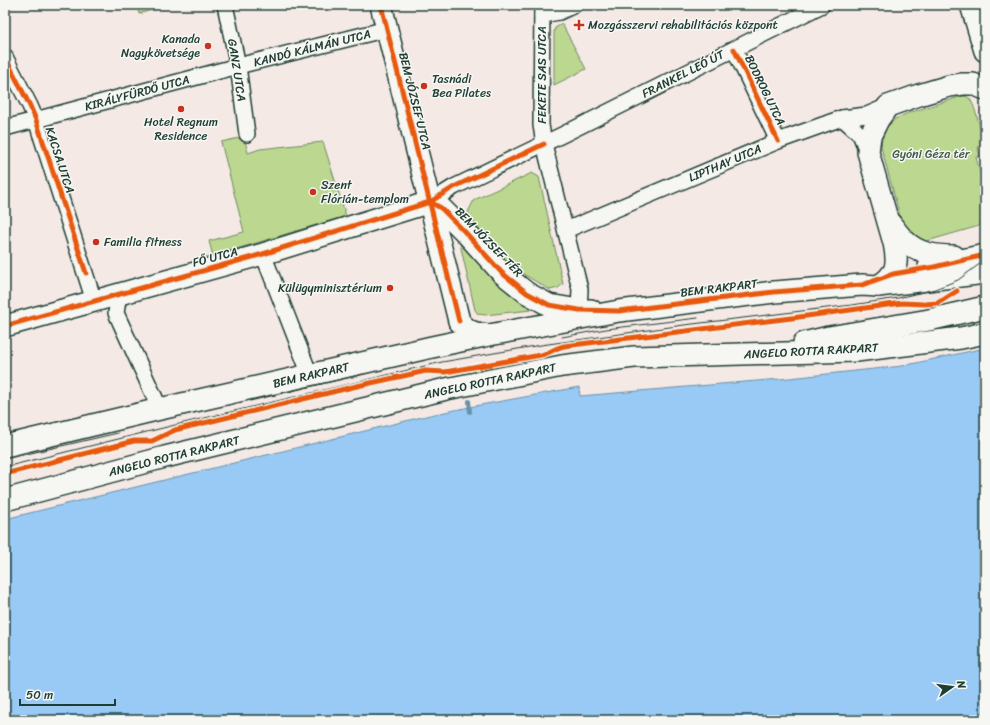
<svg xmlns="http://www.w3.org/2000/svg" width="990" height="725" font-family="Sriracha,sans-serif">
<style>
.green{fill:#bcd78f;stroke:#6e8a62}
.water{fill:#98caf5;stroke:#6892a8}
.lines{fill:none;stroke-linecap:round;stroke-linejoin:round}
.stream{stroke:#6892a8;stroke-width:4}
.street-casing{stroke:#1f3d34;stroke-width:18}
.secondary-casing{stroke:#1f3d34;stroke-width:24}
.street{stroke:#f6f6f2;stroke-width:15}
.secondary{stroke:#f6f6f2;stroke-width:21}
.tram{stroke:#1f3d34;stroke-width:1}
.cycleway-casing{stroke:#f6f6f2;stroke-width:8}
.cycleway{stroke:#e8590c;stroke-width:5}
.poi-dot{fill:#c8321e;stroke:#f6f6f2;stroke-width:1.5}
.labels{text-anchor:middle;stroke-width:3;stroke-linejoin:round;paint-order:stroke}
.poi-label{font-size:12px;fill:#1f3d34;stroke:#f6f6f2;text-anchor:start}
.street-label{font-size:12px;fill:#1f3d34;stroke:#f6f6f2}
.park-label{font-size:12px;fill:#3e5c46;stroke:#f6f6f2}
</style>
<rect width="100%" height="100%" fill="#f5e9e5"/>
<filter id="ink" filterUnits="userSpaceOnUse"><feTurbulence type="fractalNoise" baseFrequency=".025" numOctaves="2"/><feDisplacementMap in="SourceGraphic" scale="8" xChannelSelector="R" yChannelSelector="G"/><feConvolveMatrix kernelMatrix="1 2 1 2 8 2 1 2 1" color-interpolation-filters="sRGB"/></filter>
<g filter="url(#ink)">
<!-- green -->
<g class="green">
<polygon points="137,5 167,5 139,14"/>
<polygon points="562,24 586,69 554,85 554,32 555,28"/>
<path d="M963,96c3,1 4,0 6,2 6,5 13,38 15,47l-5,1 -1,2 2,8 -4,1 9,34v26l-1,2 -5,7 -59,17 -16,-12 -23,-84 1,-8 5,-12 8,-8 13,-6z"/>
<polygon points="244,137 248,153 260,149 323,142 346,216 213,256 209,241 244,232 221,142"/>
<polygon points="532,173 539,177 563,284 558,288 550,290 515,269 499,252 477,227 468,212 474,200"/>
<polygon points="458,235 536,304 531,310 485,315 478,314 475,310"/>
</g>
<!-- water -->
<polygon class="water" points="985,348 985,720 5,720 5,519 430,415 475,406 579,387 580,396 780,379 902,366"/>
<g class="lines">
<!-- stream -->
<polyline class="stream" points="469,401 470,412"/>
<defs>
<g id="street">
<polyline points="225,5 238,66 247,134"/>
<polyline points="542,5 541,125 544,144 580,289 579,310 571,316"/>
<polyline points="542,15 559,12 574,5"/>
<polyline points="734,49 778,141"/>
<polyline points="5,57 30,106 36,120 94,301"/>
<polyline points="842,118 860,134 867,151"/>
<polyline points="5,128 238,66 387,29"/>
<polyline points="430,202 454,187 564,134 822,5"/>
<polyline points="566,230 778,141 842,118 867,115 888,106"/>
<polyline points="263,254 310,375"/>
<polyline points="119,294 116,313 160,409"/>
</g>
<g id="secondary">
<path d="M381,5l78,316c11,12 14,12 30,14"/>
<polyline points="971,5 985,51"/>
<polyline points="430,202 441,208 464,231 502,273 527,293 549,305 579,310 591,310"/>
<path d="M890,223c4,5 9,12 14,17 14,14 31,16 50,16"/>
<polyline points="929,267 985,255"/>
<path d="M878,286c5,-3 10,-6 13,-11 8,-8 5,-22 3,-32l-26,-91 2,-16 8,-16 10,-14 31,-11 30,-9 14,-2h10l12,5"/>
<polyline points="5,326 263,254 430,202"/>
<polyline points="804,343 829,337 929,320 985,307"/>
<polyline points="5,446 160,409 432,347 489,335 619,311 774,292 862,285 878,286 985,273"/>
<polyline points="5,500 165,457 446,389 562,366 634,357 856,351 961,338 985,333"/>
</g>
</defs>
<!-- street casing -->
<use href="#street" class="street-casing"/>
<!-- secondary casing -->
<use href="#secondary" class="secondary-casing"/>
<!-- street -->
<use href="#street" class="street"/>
<!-- secondary -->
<use href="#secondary" class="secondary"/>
<!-- tram -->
<g class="tram">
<polyline points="562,337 606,329 698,318"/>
<polyline points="250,401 363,374"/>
<polyline points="5,459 118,433"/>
<polyline points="5,467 175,425 442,362 541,345 684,325 852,305 898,298 935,289 948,284 958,280 985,260"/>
</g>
<defs>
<g id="cycleway">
<polyline points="381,5 459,321"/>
<polyline points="734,49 778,141"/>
<polyline points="5,57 30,106 36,120 86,273"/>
<polyline points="430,202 441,208 464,231 502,273 527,293 549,305 579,310 619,311 774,292 862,285 893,274 934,267 985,255"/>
<polyline points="5,326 263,254 430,202 454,187 544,144"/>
<path d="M5,474l129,-33h18l23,-11 182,-44 69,-15 19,1 96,-17c9,-2 14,-7 23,-9l228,-28 110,-15 23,1 12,-1 6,-3 14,-9"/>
</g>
</defs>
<!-- cycleway casing -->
<use href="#cycleway" class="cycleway-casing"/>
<!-- cycleway -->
<use href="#cycleway" class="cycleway"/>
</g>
</g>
<!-- markers -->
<g class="poi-dot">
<path d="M577 19h4v4h4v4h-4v4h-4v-4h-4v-4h4z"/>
<circle cx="208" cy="46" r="4"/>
<circle cx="424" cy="86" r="4"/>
<circle cx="181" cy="109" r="4"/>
<circle cx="313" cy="192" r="4"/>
<circle cx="96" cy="242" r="4"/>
<circle cx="390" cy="288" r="4"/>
</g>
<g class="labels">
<!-- poi labels -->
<g class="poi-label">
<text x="588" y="29">Mozgásszervi rehabilitációs központ</text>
<text x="200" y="43" text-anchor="end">Kanada<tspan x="200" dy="14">Nagykövetsége</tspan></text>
<text x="432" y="83">Tasnádi<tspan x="432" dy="14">Bea Pilates</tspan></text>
<text x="181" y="126" text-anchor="middle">Hotel Regnum<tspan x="181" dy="14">Residence</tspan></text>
<text x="321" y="189">Szent<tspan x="321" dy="14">Flórián-templom</tspan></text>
<text x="104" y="246">Familia fitness</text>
<text x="382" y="292" text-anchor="end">Külügyminisztérium</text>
</g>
<!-- street labels -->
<g class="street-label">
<text transform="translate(312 48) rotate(-14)" y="4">KANDÓ KÁLMÁN UTCA</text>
<text transform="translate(237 70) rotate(81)" y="4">GANZ UTCA</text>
<text transform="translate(683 74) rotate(-27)" y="4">FRANKEL LEÓ ÚT</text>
<text transform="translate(542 75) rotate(-90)" y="4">FEKETE SAS UTCA</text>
<text transform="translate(765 90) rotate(64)" y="4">BODROG UTCA</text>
<text transform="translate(137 93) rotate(-15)" y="4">KIRÁLYFÜRDŐ UTCA</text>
<text transform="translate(415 101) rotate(76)" y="4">BEM JÓZSEF UTCA</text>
<text transform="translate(60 160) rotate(72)" y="4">KACSA UTCA</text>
<text transform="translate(725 163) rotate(-23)" y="4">LIPTHAY UTCA</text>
<text transform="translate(489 242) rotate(46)" y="4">BEM JÓZSEF TÉR</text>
<text transform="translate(215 257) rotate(-15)" y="4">FŐ UTCA</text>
<text transform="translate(719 288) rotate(-7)" y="4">BEM RAKPART</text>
<text transform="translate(811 351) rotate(-3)" y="4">ANGELO ROTTA RAKPART</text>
<text transform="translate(311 375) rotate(-13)" y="4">BEM RAKPART</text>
<text transform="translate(490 381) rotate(-12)" y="4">ANGELO ROTTA RAKPART</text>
<text transform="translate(174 456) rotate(-14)" y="4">ANGELO ROTTA RAKPART</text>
</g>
<!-- park labels -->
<g class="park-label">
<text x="931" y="158">Gyóni Géza tér</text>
</g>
</g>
<!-- margin -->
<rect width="990" height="725" fill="none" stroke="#f6f6f2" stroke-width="20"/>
<rect x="10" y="10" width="970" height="705" fill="none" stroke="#1f3d34" stroke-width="1.5" filter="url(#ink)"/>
<!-- north arrow -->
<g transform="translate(952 687) rotate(76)" stroke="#f6f6f2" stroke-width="3" paint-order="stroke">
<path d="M0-3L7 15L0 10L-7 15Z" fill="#1f3d34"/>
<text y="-6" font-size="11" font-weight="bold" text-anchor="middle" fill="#1f3d34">N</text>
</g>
<!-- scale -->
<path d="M20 699v6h95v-6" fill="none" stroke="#1f3d34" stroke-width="2"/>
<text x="26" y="699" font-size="12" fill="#1f3d34" stroke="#f6f6f2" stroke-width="3" paint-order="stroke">50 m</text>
</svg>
